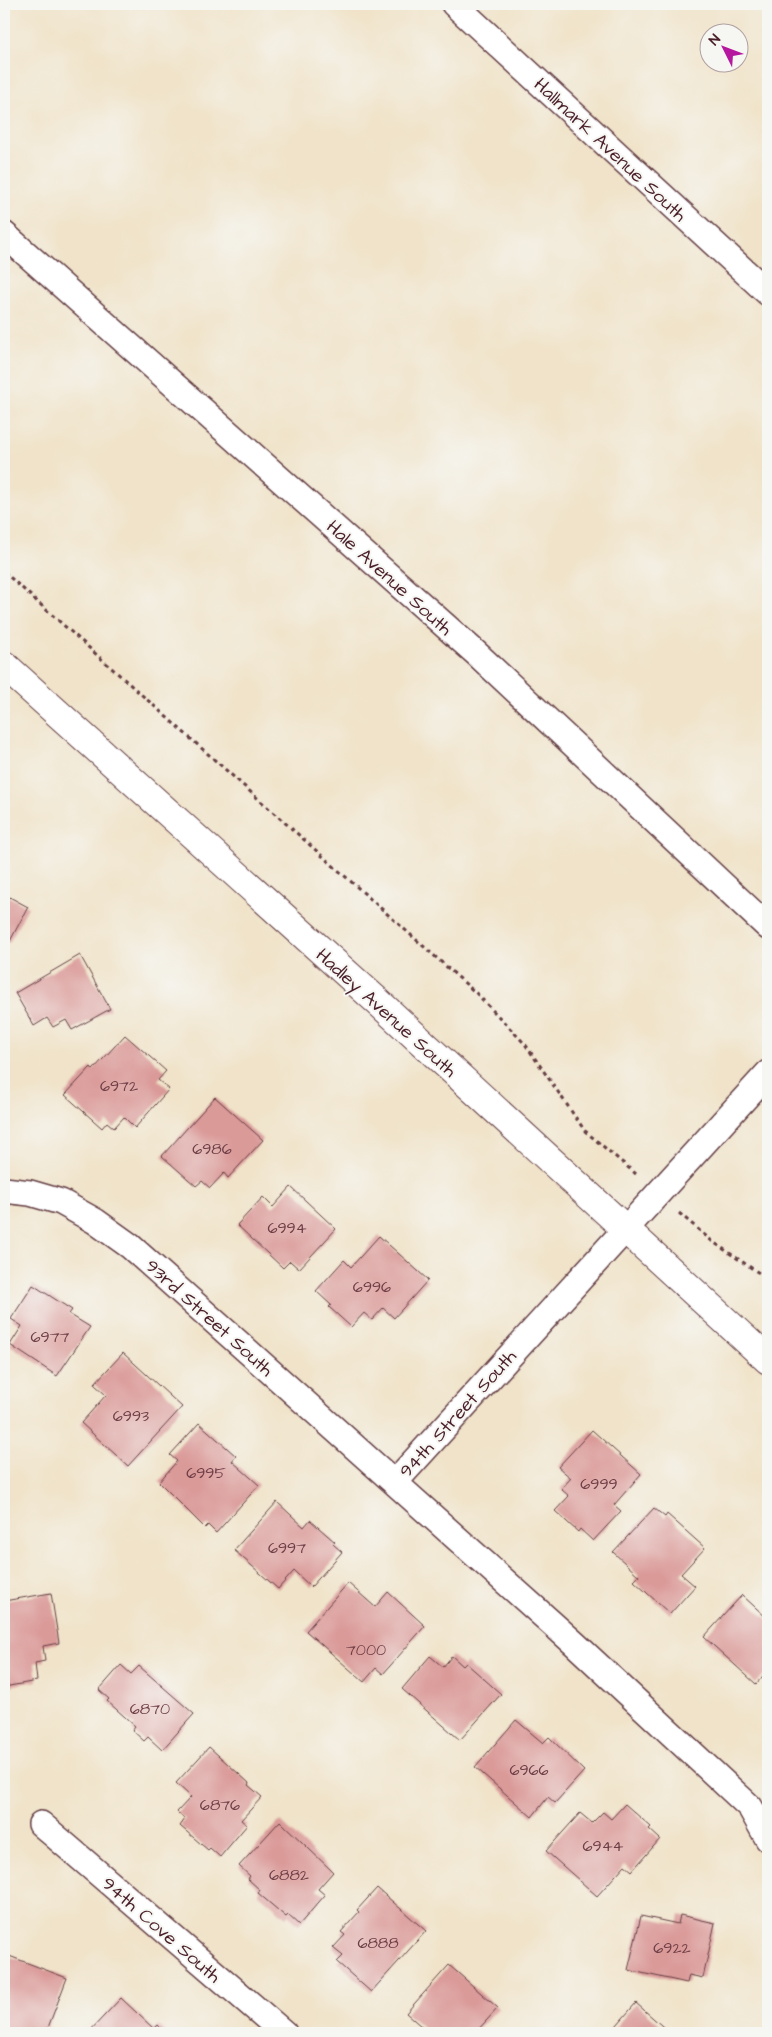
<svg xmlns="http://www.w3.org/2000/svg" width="772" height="2037" font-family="'Architects Daughter',sans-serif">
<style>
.building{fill:#da9a98}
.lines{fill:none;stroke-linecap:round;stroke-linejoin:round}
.minor-casing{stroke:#633c43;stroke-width:28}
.tertiary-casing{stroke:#633c43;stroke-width:30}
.path{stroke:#633c43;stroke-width:3;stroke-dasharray:4 4;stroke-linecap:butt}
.minor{stroke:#fff;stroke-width:25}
.tertiary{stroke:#fff;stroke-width:28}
.labels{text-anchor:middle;stroke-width:4;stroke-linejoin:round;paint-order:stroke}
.number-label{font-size:16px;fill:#6e3e46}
.street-label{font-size:19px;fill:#4a1f2b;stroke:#f6f6f2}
</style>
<rect width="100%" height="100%" fill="#f6f6f2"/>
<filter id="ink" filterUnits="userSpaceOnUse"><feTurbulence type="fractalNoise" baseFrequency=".02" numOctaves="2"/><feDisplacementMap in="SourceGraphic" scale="10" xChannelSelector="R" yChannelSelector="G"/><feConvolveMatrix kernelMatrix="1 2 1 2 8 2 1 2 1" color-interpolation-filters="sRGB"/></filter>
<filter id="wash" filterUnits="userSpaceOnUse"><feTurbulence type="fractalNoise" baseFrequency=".0096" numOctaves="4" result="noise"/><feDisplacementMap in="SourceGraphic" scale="20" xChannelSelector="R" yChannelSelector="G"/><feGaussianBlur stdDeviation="1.12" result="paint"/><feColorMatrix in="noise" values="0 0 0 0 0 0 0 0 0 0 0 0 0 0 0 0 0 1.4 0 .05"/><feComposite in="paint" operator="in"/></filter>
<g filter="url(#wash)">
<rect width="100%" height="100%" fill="#f0e3c9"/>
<g id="blocks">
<!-- building -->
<g class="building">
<polygon points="4,894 28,907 9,943 4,940"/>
<polygon points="80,955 110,1009 72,1030 66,1020 53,1027 47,1018 34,1026 15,993"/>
<polygon points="125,1035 166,1071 158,1080 169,1089 135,1128 124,1117 114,1128 107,1122 102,1128 65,1095 91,1067 93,1070"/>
<polygon points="215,1097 263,1140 228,1178 224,1173 210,1188 202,1181 196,1186 162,1156"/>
<polygon points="291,1187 336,1229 299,1269 290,1261 283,1268 237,1225 263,1197 273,1207"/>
<polygon points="379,1236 428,1280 394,1318 383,1308 372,1320 364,1313 351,1327 329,1307 331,1305 316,1291 344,1260 351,1267"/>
<polygon points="33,1285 72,1310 69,1314 90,1327 57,1376 10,1345 22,1326 11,1319"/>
<polygon points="123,1353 182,1407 128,1466 81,1423 106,1395 94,1384"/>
<polygon points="199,1423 236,1456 232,1461 259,1485 216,1533 208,1525 205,1528 159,1482 177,1461 170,1455"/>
<polygon points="592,1430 641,1474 614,1505 621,1511 593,1541 580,1529 578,1532 555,1511 569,1496 561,1489 571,1478 558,1467"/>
<polygon points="277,1502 304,1527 310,1520 335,1542 333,1544 342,1552 311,1587 294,1571 278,1589 234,1550"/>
<polygon points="654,1508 665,1517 667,1514 705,1548 681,1574 695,1586 670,1614 634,1581 639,1576 613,1552"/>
<polygon points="348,1583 375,1607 388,1592 425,1626 383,1674 376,1668 364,1682 306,1631"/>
<polygon points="51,1593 59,1643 43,1646 45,1661 35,1663 37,1681 4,1687 4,1601"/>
<polygon points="742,1595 768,1619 768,1670 756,1684 704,1637"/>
<polygon points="430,1656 443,1667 452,1656 463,1666 466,1663 501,1694 460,1740 402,1689"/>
<polygon points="121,1665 131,1674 139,1666 194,1714 162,1750 148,1737 144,1741 132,1730 135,1726 107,1701 109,1699 99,1690"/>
<polygon points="516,1720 543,1743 549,1737 584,1771 555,1803 548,1797 532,1817 475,1767"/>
<polygon points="209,1747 249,1783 248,1785 262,1797 241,1820 247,1825 220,1857 210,1848 208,1850 180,1826 185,1819 177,1812 191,1797 176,1783"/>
<polygon points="625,1804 651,1827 649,1829 660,1839 632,1871 625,1865 597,1896 546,1851 580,1813 592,1823 603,1812 611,1819"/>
<polygon points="280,1821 333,1872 318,1889 325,1895 299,1925 288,1915 286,1917 258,1893 260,1890 248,1879 250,1876 239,1866"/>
<polygon points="377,1888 426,1931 371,1992 337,1962 343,1956 333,1948 345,1935 341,1932 359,1912 357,1910"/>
<polygon points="680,1915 715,1923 703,1978 689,1975 687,1983 628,1970 641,1916 678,1924"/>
<polygon points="4,1954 67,1978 46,2033 4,2033"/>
<polygon points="449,1965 498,2008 475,2033 429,2033 406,2013"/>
<polygon points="121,1998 154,2029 158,2025 166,2033 88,2033"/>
<polygon points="636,2003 670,2033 610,2033"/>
</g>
</g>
</g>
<g filter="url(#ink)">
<use href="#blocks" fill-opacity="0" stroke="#633c43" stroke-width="1"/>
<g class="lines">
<defs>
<g id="minor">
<polyline points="454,4 768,293"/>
<polyline points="4,234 477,654 768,927"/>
<polyline points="4,1190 30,1193 61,1202 95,1221 130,1246 575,1644 750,1807 768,1839"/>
<polyline points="395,1482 768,1073"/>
<polyline points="41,1824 284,2033"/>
</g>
<polyline id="tertiary" points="4,665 376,1000 768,1360"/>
</defs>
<!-- minor casing -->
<use href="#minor" class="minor-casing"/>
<!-- tertiary casing -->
<use href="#tertiary" class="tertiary-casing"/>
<!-- path -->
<g class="path">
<polyline points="4,572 477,994 525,1044 585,1131 636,1174"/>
<polyline points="679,1213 713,1242 768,1279"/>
</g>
<!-- minor -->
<use href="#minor" class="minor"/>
<!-- tertiary -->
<use href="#tertiary" class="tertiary"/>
</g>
</g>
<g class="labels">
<!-- number labels -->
<g class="number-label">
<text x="119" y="1091">6972</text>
<text x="212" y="1154">6986</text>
<text x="287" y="1233">6994</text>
<text x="372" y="1292">6996</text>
<text x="50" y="1342">6977</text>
<text x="131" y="1421">6993</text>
<text x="206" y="1478">6995</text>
<text x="599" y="1489">6999</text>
<text x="287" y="1553">6997</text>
<text x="366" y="1655">7000</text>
<text x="150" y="1714">6870</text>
<text x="529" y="1775">6966</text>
<text x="220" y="1810">6876</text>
<text x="603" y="1851">6944</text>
<text x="289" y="1880">6882</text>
<text x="378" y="1948">6888</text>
<text x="672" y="1953">6922</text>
</g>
<!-- street labels -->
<g class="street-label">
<text transform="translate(611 149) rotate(43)" y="7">Hallmark Avenue South</text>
<text transform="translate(390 577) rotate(42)" y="7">Hale Avenue South</text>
<text transform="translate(387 1012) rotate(42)" y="7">Hadley Avenue South</text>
<text transform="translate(210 1317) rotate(42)" y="7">93rd Street South</text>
<text transform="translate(457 1413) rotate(-48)" y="7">94th Street South</text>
<text transform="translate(162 1929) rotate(41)" y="7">94th Cove South</text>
</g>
</g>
<!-- margin -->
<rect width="772" height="2037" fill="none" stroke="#f6f6f2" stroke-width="20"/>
<!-- north arrow -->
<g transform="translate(724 48) rotate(312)"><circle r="24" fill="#f6f6f2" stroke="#b1a0a2"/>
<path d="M0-4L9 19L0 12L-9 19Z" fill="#b5179e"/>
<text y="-8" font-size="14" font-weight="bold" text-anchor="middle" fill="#4a1f2b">N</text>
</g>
</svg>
